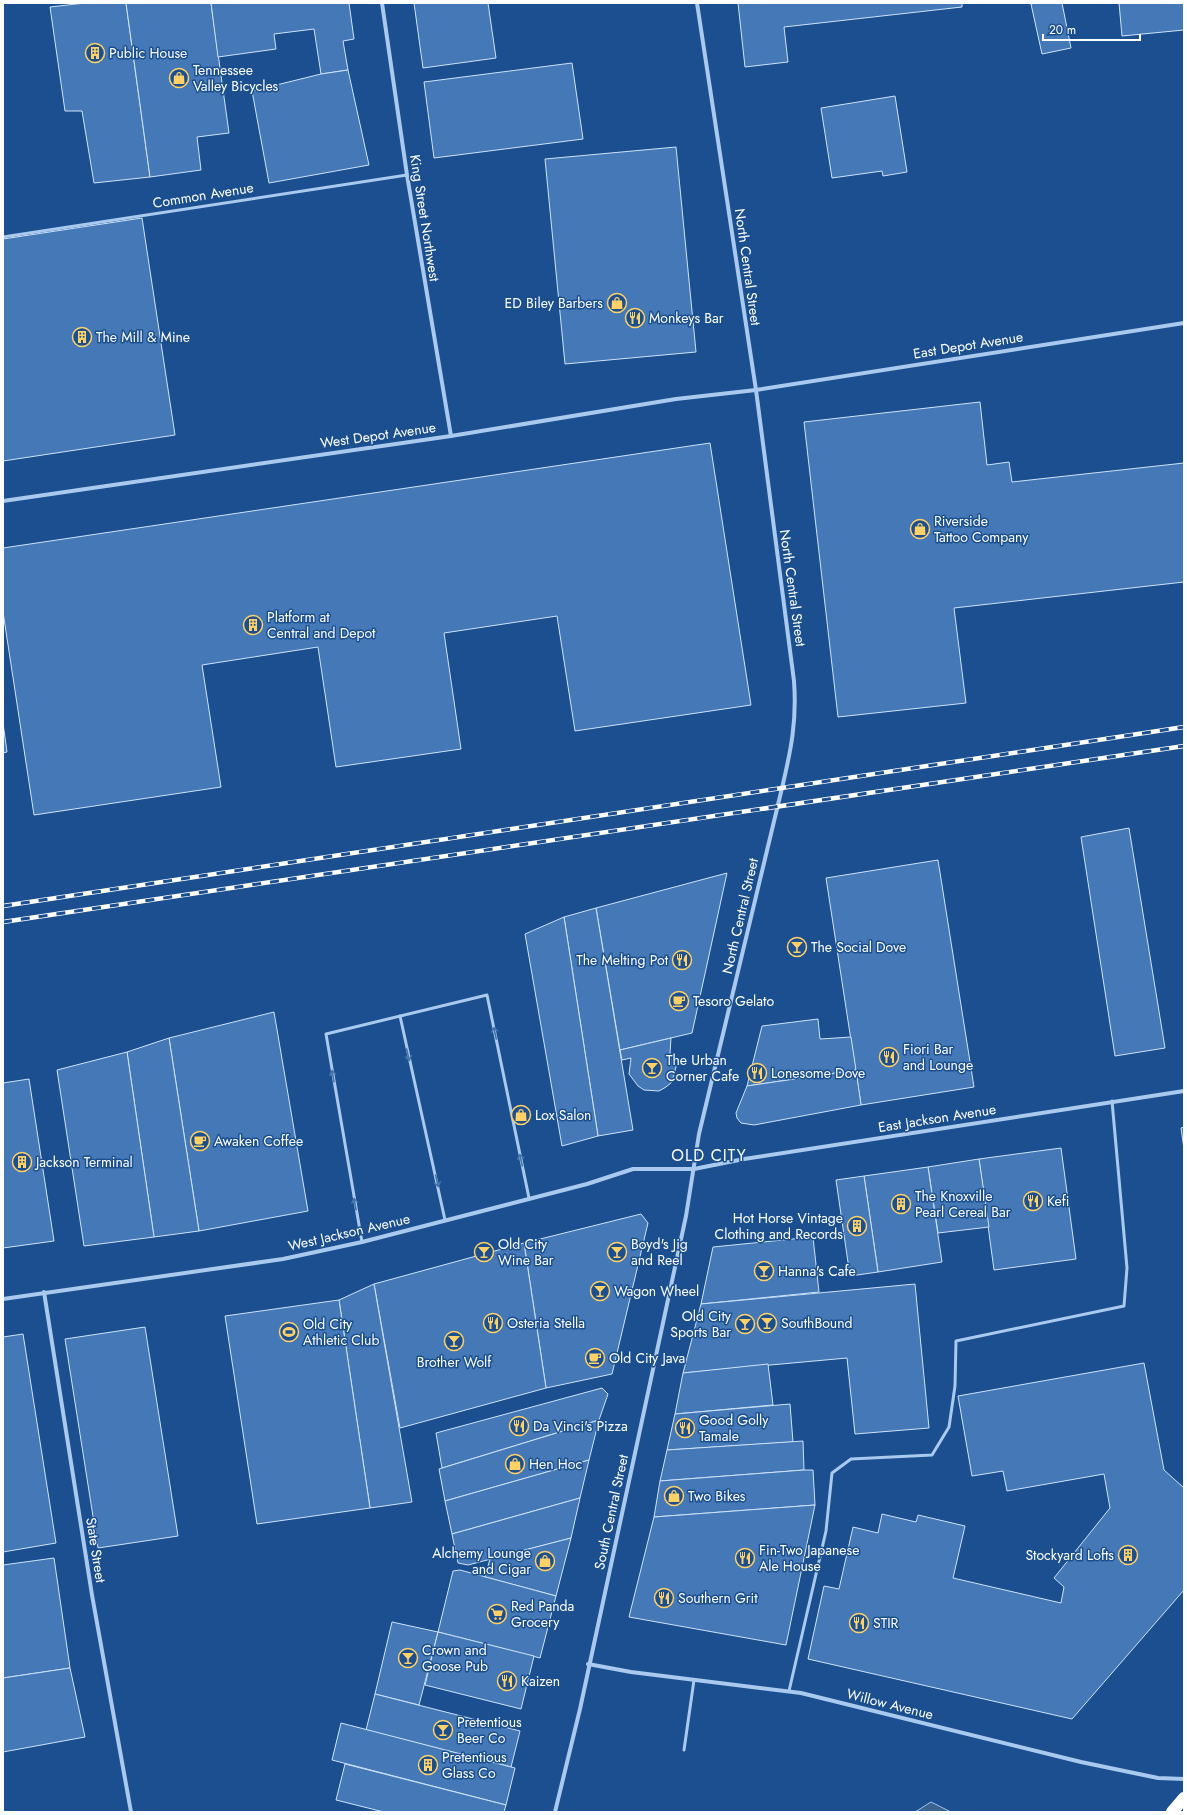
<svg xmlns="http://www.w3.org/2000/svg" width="1187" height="1815" font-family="Jost,sans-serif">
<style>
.water{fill:#3c6290;stroke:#9cc4f0}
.building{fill:#4478b7;stroke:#cfe3fa}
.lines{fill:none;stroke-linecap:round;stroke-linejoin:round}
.lane{stroke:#a9c9ee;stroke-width:3}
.street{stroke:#a9c9ee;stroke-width:4}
.highway{stroke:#fff;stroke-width:12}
.rail-casing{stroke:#fff;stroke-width:4.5}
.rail{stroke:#1b4f8f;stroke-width:3;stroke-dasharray:9;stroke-linecap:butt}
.oneway{stroke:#4674ac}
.labels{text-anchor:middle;stroke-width:3;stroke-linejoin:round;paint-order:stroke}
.poi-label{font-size:14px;fill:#fff;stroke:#1b4f8f;text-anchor:start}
.street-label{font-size:14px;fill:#fff;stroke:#1b4f8f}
.quarter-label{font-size:16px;letter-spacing:1px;fill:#fff;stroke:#1b4f8f}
</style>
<rect width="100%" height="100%" fill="#1b4f8f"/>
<!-- water -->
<polygon class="water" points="931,1802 951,1812 915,1812"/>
<!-- building -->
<g class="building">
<polygon points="85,3 126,3 150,177 94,183 82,111 65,111 50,7"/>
<polygon points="126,3 211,3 229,133 197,137 201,170 150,177"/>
<polygon points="211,3 349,3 354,39 343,41 348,70 321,74 314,29 274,34 276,49 218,57"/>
<polygon points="414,3 488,3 496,58 423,68"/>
<polygon points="738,3 962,3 962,7 784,27 788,62 745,67"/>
<polygon points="1036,3 1062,3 1071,48 1042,54 1031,4"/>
<polygon points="1119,3 1184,3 1184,30 1122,36"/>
<polygon points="572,63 583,139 434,158 424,82"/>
<polygon points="348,70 369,165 269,183 252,91 321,74"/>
<polygon points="895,96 907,172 883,176 882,171 832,178 821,108"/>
<polygon points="676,147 696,352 565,364 545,159"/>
<polygon points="142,218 175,435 3,461 3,239"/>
<polygon points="980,402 987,465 1009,462 1012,482 1184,463 1184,582 954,608 966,703 838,717 804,422"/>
<polygon points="710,443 751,705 575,731 557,616 444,633 461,749 336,767 318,647 202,665 221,787 34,815 3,612 3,548"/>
<polygon points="3,723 7,752 3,753"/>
<polygon points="1129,828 1165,1048 1115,1056 1081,837"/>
<polygon points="938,860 974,1087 861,1105 826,878"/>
<polygon points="727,873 692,1033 620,1050 596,908"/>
<polygon points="596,908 633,1130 598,1136 564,917"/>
<polygon points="564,917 598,1136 562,1146 525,934"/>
<polygon points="274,1012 308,1211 199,1231 169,1038"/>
<polygon points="818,1019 820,1039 851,1037 856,1070 747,1086 762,1026"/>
<polygon points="169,1038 199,1231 154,1237 127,1052"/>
<polygon points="671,1038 670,1053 674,1059 676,1067 672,1082 666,1087 659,1091 644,1090 638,1086 629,1074 631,1058 622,1060 620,1050"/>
<polygon points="127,1052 154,1237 84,1246 57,1070"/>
<polygon points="856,1070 861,1105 754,1125 741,1123 737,1118 736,1113 747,1086"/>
<polygon points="29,1079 54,1241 3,1248 3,1083"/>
<polygon points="1184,1127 1184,1149 1181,1128"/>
<polygon points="1061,1148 1076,1259 994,1270 979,1159"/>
<polygon points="979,1159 989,1227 938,1233 928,1167"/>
<polygon points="928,1167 942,1262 878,1272 864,1176"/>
<polygon points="864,1176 878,1272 850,1276 836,1180"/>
<polygon points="641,1214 648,1223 612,1374 546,1388 524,1243"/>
<polygon points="813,1237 819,1292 701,1304 713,1247"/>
<polygon points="524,1243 546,1388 400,1428 374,1284"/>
<polygon points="374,1284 412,1502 370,1508 339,1300"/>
<polygon points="915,1284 929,1428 855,1434 847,1358 683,1373 701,1304"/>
<polygon points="339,1300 370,1508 257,1524 225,1316"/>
<polygon points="145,1327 178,1536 98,1548 65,1339"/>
<polygon points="23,1334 56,1543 3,1552 3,1337"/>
<polygon points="1144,1363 1164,1470 1184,1488 1184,1590 1072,1719 808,1659 824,1586 839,1589 853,1527 878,1533 882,1514 916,1522 918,1515 965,1526 953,1578 1061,1603 1064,1587 1054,1578 1110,1508 1104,1474 1007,1491 1003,1471 972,1476 958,1396"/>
<polygon points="768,1364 773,1405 675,1414 683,1373"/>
<polygon points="602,1388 608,1394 599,1420 442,1468 436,1433"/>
<polygon points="790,1404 793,1442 667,1450 675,1414"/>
<polygon points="599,1420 589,1460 445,1501 439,1469"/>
<polygon points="803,1441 804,1470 660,1481 667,1450"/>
<polygon points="589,1460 580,1498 452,1534 445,1501"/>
<polygon points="804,1470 813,1470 815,1505 654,1517 660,1481"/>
<polygon points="580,1498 571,1538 468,1565 458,1563 452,1534"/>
<polygon points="815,1505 786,1645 629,1617 654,1517"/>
<polygon points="571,1538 556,1596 485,1577 490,1559"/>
<polygon points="54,1558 70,1668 3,1678 3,1565"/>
<polygon points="460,1570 556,1596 540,1658 438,1632 453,1571"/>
<polygon points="392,1622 438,1632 419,1705 375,1694"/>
<polygon points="438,1632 534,1656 521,1709 425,1685"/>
<polygon points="70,1668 85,1737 3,1752 3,1678"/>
<polygon points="375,1694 520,1731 511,1767 366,1730"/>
<polygon points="341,1723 515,1768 506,1805 332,1760"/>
<polygon points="345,1764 506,1805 504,1812 384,1812 336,1800"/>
</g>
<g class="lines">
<!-- lane -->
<g class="lane">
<polyline points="3,237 407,175"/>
<polyline points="400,1016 445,1220"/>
<polyline points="362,1242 326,1034 487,995 529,1198"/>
<polyline points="789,1691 826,1531 832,1473 851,1459 932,1455 949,1427 955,1386 956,1341 1124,1306 1127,1268 1112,1101"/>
<polyline points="684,1750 694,1680"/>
</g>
<!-- street -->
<g class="street">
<polyline points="382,3 407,175 451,436"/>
<polyline points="3,501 451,436 676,399 756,390 1184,323"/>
<polyline points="44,1292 92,1595 131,1812"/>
<polyline points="3,1299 283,1259 362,1242 587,1184 633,1169 694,1169 744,1159 1184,1091"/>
<polyline points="588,1664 631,1672 801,1693 1081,1762 1158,1778 1184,1779"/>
<path d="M555,1812l25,-103 106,-493 13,-82 83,-346c9,-38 15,-67 12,-107l-38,-291 -59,-387"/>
</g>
<!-- highway -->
<polyline class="highway" points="1172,1812 1184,1798"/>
<defs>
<g id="rail">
<polyline points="3,906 1184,727"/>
<polyline points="3,922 1184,746"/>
</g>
</defs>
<!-- rail casing -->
<use href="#rail" class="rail-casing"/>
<!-- rail -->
<use href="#rail" class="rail"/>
</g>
<!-- one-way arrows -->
<defs><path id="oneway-shaft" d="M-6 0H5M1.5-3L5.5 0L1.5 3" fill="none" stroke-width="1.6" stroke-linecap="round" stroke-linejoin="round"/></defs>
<g class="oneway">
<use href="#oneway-shaft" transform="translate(495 1033) rotate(-102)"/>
<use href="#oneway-shaft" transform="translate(408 1055) rotate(77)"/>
<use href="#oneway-shaft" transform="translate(333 1076) rotate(-100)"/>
<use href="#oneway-shaft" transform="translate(521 1160) rotate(-102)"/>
<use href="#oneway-shaft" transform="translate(437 1181) rotate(77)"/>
<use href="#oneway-shaft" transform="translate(355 1204) rotate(-100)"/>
</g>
<!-- icons -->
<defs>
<symbol id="building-ring" viewBox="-11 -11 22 22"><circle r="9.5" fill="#1b4f8f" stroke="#ffd166" stroke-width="1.5"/><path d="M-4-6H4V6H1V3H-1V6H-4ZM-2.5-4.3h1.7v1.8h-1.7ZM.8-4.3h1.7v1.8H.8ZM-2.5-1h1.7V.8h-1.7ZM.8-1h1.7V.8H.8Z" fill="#ffd166"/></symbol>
<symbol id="shop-ring" viewBox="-11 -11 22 22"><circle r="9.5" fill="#1b4f8f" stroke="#ffd166" stroke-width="1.5"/><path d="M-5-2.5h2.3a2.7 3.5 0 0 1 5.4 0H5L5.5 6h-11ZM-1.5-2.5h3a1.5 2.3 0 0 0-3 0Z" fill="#ffd166"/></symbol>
<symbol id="restaurant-ring" viewBox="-11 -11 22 22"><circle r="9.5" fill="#1b4f8f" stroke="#ffd166" stroke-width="1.5"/><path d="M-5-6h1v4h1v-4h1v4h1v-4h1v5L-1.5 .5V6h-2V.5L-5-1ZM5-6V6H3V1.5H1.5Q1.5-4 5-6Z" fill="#ffd166"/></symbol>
<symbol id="bar-ring" viewBox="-11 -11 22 22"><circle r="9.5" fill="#1b4f8f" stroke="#ffd166" stroke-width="1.5"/><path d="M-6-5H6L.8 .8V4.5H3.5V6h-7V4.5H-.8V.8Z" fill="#ffd166"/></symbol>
<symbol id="cafe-ring" viewBox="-11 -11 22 22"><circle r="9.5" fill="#1b4f8f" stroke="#ffd166" stroke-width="1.5"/><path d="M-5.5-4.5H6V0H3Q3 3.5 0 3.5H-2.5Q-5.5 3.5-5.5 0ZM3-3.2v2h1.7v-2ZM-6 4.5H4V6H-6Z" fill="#ffd166"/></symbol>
<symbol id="stadium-ring" viewBox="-11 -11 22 22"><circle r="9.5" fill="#1b4f8f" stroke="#ffd166" stroke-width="1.5"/><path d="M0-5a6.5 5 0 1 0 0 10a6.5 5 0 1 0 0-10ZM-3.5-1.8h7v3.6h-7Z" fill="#ffd166"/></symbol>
<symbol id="supermarket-ring" viewBox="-11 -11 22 22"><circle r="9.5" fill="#1b4f8f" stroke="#ffd166" stroke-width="1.5"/><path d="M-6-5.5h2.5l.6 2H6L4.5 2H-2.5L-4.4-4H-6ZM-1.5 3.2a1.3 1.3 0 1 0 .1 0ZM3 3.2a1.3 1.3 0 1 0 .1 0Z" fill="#ffd166"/></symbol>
</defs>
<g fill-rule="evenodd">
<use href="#building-ring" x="84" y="42" width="22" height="22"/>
<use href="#shop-ring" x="168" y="67" width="22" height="22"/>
<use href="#shop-ring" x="606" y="292" width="22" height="22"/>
<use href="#restaurant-ring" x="624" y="307" width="22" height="22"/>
<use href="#building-ring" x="71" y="326" width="22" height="22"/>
<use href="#shop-ring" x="909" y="518" width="22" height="22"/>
<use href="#building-ring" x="242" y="614" width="22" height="22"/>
<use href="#bar-ring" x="786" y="936" width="22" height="22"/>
<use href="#restaurant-ring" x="671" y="949" width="22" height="22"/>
<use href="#cafe-ring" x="668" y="990" width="22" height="22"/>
<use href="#restaurant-ring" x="878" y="1046" width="22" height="22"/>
<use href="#bar-ring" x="641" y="1057" width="22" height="22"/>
<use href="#restaurant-ring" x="746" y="1062" width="22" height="22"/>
<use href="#shop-ring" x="510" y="1104" width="22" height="22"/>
<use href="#cafe-ring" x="189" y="1130" width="22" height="22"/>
<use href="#building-ring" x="11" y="1151" width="22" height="22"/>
<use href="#restaurant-ring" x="1022" y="1190" width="22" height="22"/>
<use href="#building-ring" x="890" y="1193" width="22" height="22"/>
<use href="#building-ring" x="846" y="1215" width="22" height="22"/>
<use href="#bar-ring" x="473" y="1241" width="22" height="22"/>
<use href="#bar-ring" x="606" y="1241" width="22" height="22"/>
<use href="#bar-ring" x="753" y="1260" width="22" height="22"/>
<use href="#bar-ring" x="589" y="1280" width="22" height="22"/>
<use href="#restaurant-ring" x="482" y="1312" width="22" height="22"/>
<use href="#bar-ring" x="756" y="1312" width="22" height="22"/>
<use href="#bar-ring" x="734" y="1313" width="22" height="22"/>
<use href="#stadium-ring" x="278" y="1321" width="22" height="22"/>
<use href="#bar-ring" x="443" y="1330" width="22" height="22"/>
<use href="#cafe-ring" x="584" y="1347" width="22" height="22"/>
<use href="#restaurant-ring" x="508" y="1415" width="22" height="22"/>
<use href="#restaurant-ring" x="674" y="1417" width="22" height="22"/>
<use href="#shop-ring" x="504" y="1453" width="22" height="22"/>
<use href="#shop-ring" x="663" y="1485" width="22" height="22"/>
<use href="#building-ring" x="1117" y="1544" width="22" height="22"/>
<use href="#restaurant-ring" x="734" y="1547" width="22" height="22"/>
<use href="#shop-ring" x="534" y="1550" width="22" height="22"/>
<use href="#restaurant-ring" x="653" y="1587" width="22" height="22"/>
<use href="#supermarket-ring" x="486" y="1603" width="22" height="22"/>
<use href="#restaurant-ring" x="848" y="1612" width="22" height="22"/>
<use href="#bar-ring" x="397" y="1647" width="22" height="22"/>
<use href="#restaurant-ring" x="496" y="1670" width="22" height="22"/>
<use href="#bar-ring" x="432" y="1719" width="22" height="22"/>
<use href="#building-ring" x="417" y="1754" width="22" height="22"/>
</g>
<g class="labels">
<!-- poi labels -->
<g class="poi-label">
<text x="109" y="58">Public House</text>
<text x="193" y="75">Tennessee<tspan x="193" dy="16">Valley Bicycles</tspan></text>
<text x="603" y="308" text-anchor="end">ED Biley Barbers</text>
<text x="649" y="323">Monkeys Bar</text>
<text x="96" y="342">The Mill &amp; Mine</text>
<text x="934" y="526">Riverside<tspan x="934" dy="16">Tattoo Company</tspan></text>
<text x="267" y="622">Platform at<tspan x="267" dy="16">Central and Depot</tspan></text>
<text x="811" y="952">The Social Dove</text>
<text x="668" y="965" text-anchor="end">The Melting Pot</text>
<text x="693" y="1006">Tesoro Gelato</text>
<text x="903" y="1054">Fiori Bar<tspan x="903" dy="16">and Lounge</tspan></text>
<text x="666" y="1065">The Urban<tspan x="666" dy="16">Corner Cafe</tspan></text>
<text x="771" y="1078">Lonesome Dove</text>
<text x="535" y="1120">Lox Salon</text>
<text x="214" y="1146">Awaken Coffee</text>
<text x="36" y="1167">Jackson Terminal</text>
<text x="915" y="1201">The Knoxville<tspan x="915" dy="16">Pearl Cereal Bar</tspan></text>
<text x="1047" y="1206">Kefi</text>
<text x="843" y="1223" text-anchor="end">Hot Horse Vintage<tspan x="843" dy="16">Clothing and Records</tspan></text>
<text x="498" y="1249">Old City<tspan x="498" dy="16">Wine Bar</tspan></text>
<text x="631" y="1249">Boyd's Jig<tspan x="631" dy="16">and Reel</tspan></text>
<text x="778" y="1276">Hanna's Cafe</text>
<text x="614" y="1296">Wagon Wheel</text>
<text x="731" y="1321" text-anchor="end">Old City<tspan x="731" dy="16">Sports Bar</tspan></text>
<text x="507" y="1328">Osteria Stella</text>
<text x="781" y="1328">SouthBound</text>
<text x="303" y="1329">Old City<tspan x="303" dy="16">Athletic Club</tspan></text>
<text x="609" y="1363">Old City Java</text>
<text x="454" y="1367" text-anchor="middle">Brother Wolf</text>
<text x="699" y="1425">Good Golly<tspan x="699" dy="16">Tamale</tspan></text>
<text x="533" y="1431">Da Vinci's Pizza</text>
<text x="529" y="1469">Hen Hoc</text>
<text x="688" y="1501">Two Bikes</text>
<text x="759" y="1555">Fin-Two Japanese<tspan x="759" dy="16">Ale House</tspan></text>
<text x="531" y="1558" text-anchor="end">Alchemy Lounge<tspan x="531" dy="16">and Cigar</tspan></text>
<text x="1114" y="1560" text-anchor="end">Stockyard Lofts</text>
<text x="678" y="1603">Southern Grit</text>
<text x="511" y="1611">Red Panda<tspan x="511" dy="16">Grocery</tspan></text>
<text x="873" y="1628">STIR</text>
<text x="422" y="1655">Crown and<tspan x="422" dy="16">Goose Pub</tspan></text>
<text x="521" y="1686">Kaizen</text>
<text x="457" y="1727">Pretentious<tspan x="457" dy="16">Beer Co</tspan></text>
<text x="442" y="1762">Pretentious<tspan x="442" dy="16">Glass Co</tspan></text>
</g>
<!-- street labels -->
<g class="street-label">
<text transform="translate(203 195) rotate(-9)" y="5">Common Avenue</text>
<text transform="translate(425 218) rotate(81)" y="5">King Street Northwest</text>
<text transform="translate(748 267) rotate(82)" y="5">North Central Street</text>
<text transform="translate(968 345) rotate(-9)" y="5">East Depot Avenue</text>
<text transform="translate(378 435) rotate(-8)" y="5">West Depot Avenue</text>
<text transform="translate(793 588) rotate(82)" y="5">North Central Street</text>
<text transform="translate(740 916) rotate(-77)" y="5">North Central Street</text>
<text transform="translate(937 1118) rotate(-9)" y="5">East Jackson Avenue</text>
<text transform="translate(349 1232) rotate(-13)" y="5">West Jackson Avenue</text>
<text transform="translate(611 1512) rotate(-78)" y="5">South Central Street</text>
<text transform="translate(96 1550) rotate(81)" y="5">State Street</text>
<text transform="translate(890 1704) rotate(14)" y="5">Willow Avenue</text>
</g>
<!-- quarter labels -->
<g class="quarter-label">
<text x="709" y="1161">OLD CITY</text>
</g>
</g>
<!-- border -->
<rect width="1187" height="1815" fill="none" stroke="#ffffff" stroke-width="8"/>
<!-- scale -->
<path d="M1043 34v6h97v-6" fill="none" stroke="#ffffff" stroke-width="2"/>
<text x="1049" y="34" font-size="12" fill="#ffffff" stroke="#1b4f8f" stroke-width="3" paint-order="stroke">20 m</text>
</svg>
